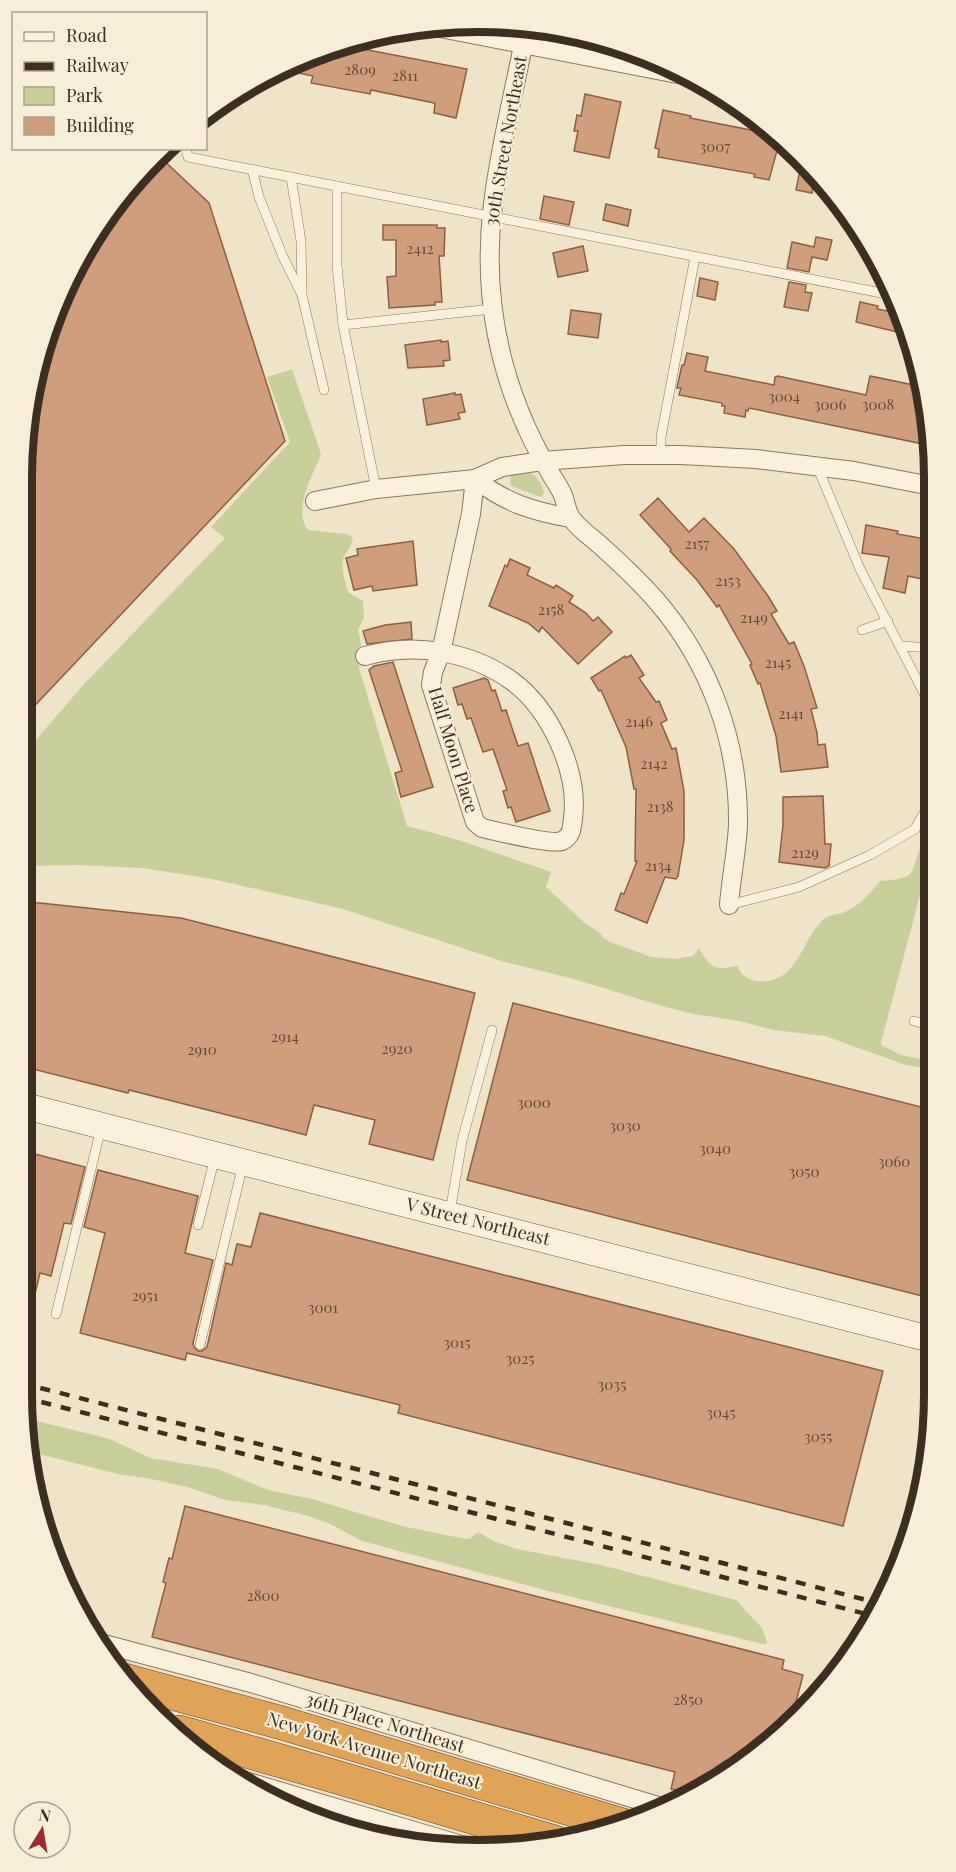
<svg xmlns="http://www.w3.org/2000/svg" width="956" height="1872" font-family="'Playfair Display',serif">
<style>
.green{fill:#c9cf9b}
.building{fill:#cf9f7d;stroke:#8d5f41;stroke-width:1.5}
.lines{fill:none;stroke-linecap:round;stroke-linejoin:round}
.lane-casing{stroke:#8d765c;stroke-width:10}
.street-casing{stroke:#8d765c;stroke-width:20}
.secondary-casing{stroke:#6f573f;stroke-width:27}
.highway-casing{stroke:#5b4430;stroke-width:34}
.lane{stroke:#faf1dc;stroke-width:9}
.street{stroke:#faf1dc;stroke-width:18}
.secondary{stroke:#faf1dc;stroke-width:26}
.highway{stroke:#e0a458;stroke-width:33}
.rail{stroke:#3d2e20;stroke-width:4.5;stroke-dasharray:10 10;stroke-linecap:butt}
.labels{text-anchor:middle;stroke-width:4.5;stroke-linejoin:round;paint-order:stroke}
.number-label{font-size:15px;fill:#624a37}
.street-label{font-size:18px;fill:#3d2e20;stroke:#f7eed8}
.rim{fill:none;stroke:#3d2e20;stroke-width:8}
</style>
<rect width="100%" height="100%" fill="#f0e4c8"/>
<!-- green -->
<g class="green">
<path d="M292,369l29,85c-8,22 -29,55 -13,76l38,4 4,1 3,5c-2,7 -6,11 -9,17 -5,10 2,25 4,35l15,9 1,17 -6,11 3,15 -2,24 48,158 52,14 92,32 -5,15 39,36 16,11 2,4 10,5 38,14 24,2 18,-3 6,-8c5,9 10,20 23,20 6,0 9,-2 15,-2 6,10 10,14 21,15 40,4 43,-42 66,-62 5,-5 12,-4 18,-6 17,-6 27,-19 38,-32 8,-1 18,-1 25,-4 15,-5 7,-31 24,-35l-8,49 -40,152 2,3 18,9 32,7v7l-27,-4 -81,-29 -51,-6 -35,-9 -45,-7 -25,-6 -99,-30 -65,-16 -162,-53 -131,-30 -70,-11 -64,-3 -56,1v-110l63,-73 140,-145 -14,-11 79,-85 -23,-65z"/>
<path d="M529,473c8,2 13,12 15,20l-3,4 -30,-11 -1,-10z"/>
<polygon points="25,1418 110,1439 150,1458 218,1469 268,1490 312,1499 402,1526 466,1539 471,1538 475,1534 480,1533 495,1542 517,1549 601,1565 736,1600 762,1628 767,1641 766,1644 763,1644 556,1593 362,1541 328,1523 308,1516 264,1505 225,1500 187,1487 147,1478 122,1475 31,1452"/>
<polygon points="300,1808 408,1840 360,1836"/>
</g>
<!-- building -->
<g class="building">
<polygon points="337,44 467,69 456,118 434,113 435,104 434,103 371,90 370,94 311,83 313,76 279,69"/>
<polygon points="585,94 621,102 609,158 574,151 578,131 574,131 577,115 581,116"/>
<polygon points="663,110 691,116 690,118 781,136 769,180 754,177 755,174 658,157 659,149 655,148"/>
<polygon points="158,155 209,203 285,441 22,719 22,448 37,359 68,276 116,200"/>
<polygon points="802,160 815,175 812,193 796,190"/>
<polygon points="544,196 574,202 569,225 540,219"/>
<polygon points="606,204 631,210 628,226 603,220"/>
<polygon points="383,225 437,225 437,228 445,228 444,256 439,256 442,302 435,302 435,305 389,308 387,277 396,276 396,240 383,240"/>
<polygon points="816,237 832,240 827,260 812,257 809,272 787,268 792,242 814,247"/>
<polygon points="583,246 588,271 558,277 553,253"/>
<polygon points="700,278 718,282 715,300 697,296"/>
<polygon points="789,282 806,285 805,292 812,293 808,311 784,307"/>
<polygon points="860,302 878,306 877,309 903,314 909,335 856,322"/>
<polygon points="571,310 601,314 598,338 568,334"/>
<polygon points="441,340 441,342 448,341 450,360 443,361 444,366 408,368 405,345"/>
<polygon points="687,353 708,357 705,371 774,385 775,377 778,376 866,395 870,376 923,387 931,418 931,432 928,445 749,408 748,411 746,410 745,417 724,413 725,406 722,406 722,403 679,395 681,388 677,388 682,365 684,365"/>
<polygon points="455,393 455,395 461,394 465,412 458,413 460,419 427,425 423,399"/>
<polygon points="658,498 689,532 704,518 734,549 768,596 777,611 771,614 789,644 794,642 804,666 817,708 811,709 817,733 818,745 825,744 828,767 781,772 776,736 760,683 758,684 750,665 752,664 719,605 717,607 697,580 670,551 671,549 640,515"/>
<polygon points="866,525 898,531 897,534 931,540 932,581 908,576 905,593 883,588 889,557 862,553"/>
<polygon points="413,541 417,585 373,591 372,586 354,590 346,558 358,555 357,549"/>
<polygon points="510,559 530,568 527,575 554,588 556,585 573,596 569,602 586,613 593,621 598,617 612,632 578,664 542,627 539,632 528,623 489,606 505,565 507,567"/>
<polygon points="411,622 412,639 367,644 363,631 385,625"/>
<polygon points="631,655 644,675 639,678 656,702 659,701 667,720 661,723 672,749 676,748 684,791 684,840 678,876 676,879 665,877 647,923 615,910 621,893 624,894 637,861 635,861 636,789 634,789 626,747 601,690 599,691 591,678 625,656 626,658"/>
<polygon points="393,662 433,787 401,797 395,773 402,771 369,670 374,666"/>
<polygon points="484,678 488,680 492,691 495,690 502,711 506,710 518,746 528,743 550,811 516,822 511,807 508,808 503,791 507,790 493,749 483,752 471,718 467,719 462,704 458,705 453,688"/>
<polygon points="823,796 825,844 831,844 829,866 825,868 779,862 783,825 783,797"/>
<polygon points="21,903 40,903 181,918 475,993 433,1160 369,1144 375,1120 314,1105 306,1135 129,1090 128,1093 21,1066"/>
<polygon points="513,1003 933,1110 934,1299 467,1180"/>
<polygon points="27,1152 85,1167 71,1224 64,1223 51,1276 40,1273 27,1328 21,1327 21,1174"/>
<polygon points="98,1170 198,1196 185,1253 213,1260 193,1343 194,1347 198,1351 202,1351 207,1347 226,1263 232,1265 237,1244 251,1247 260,1213 883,1371 843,1526 398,1413 400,1405 187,1353 185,1360 80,1333 105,1233 84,1227"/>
<polygon points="185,1506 784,1660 782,1669 803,1675 790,1725 689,1798 677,1794 678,1790 671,1789 675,1772 152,1637 166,1583 163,1582 169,1558 172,1559"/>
</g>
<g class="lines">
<defs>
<g id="lane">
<polyline points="186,148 188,157 897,296"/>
<polyline points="252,169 259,197 283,257 302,295 324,390"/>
<polyline points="291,177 301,241 302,293"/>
<polyline points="337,186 337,266 343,325 376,489"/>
<polyline points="343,325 492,309"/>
<polyline points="661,455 661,437 695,257"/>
<polyline points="817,466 860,569 932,709"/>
<polyline points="862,630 888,621"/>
<polyline points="901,646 932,648"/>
<polyline points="729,905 799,887 870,855 915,829 932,799"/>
<polyline points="914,1021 933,1026"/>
<polyline points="450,1212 462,1141 492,1030"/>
<polyline points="198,1225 215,1157"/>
<polyline points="56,1314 101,1128"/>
<polyline points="200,1345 243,1164"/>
</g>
<g id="street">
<polyline points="425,25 693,77"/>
<path d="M527,25c-11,60 -27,119 -34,179 -12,97 9,189 59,272 3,5 7,11 10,17 4,8 4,19 10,26 7,10 19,18 28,26 19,17 38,35 55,54 54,62 84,142 83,225 -1,27 -7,53 -9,81"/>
<path d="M475,479c31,24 57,32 95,39"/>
<polyline points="315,501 376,489 475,479 502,467 542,461 624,455 681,455 756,459 854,471 931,486"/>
<path d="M365,656c49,-14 105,-5 147,25 38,28 67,90 61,137 -1,9 -1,18 -11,23 -11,4 -66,-10 -80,-13l-7,-6 -44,-137 2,-13 8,-20 30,-138 4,-35"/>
<polyline points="100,1643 251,1683 668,1809"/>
<polyline points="228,1776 465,1846"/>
</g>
<polyline id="secondary" points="21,1105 934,1340"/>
<g id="highway">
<polyline points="124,1680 282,1723 623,1825"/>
<polyline points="180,1732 333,1776 555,1842"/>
</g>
</defs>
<!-- lane casing -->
<use href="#lane" class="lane-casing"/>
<!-- street casing -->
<use href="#street" class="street-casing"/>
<!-- secondary casing -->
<use href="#secondary" class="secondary-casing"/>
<!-- highway casing -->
<use href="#highway" class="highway-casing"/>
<!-- lane -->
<use href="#lane" class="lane"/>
<!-- street -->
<use href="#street" class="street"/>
<!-- secondary -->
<use href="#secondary" class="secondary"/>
<!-- highway -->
<use href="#highway" class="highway"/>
<!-- rail -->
<g class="rail">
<polyline points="21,1383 882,1604"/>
<polyline points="22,1397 874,1616"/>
</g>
</g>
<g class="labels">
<!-- number labels -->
<g class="number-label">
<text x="360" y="75">2809</text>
<text x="405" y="81">2811</text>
<text x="715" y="152">3007</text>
<text x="420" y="254">2412</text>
<text x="784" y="402">3004</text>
<text x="830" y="410">3006</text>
<text x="878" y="410">3008</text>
<text x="697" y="549">2157</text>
<text x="728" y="586">2153</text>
<text x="551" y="615">2158</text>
<text x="754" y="623">2149</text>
<text x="778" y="668">2145</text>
<text x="791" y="719">2141</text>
<text x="639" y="727">2146</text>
<text x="654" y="769">2142</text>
<text x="660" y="812">2138</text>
<text x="805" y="858">2129</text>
<text x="658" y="871">2134</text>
<text x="285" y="1042">2914</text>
<text x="397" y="1054">2920</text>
<text x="202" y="1055">2910</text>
<text x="534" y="1108">3000</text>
<text x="625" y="1131">3030</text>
<text x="715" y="1154">3040</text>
<text x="894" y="1167">3060</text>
<text x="804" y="1177">3050</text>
<text x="145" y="1301">2951</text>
<text x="323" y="1313">3001</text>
<text x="457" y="1348">3015</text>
<text x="520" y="1364">3025</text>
<text x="612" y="1390">3035</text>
<text x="721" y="1418">3045</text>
<text x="818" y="1442">3055</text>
<text x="263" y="1601">2800</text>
<text x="688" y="1705">2850</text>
</g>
<!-- street labels -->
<g class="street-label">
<text transform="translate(506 141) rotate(-80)" y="6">30th Street Northeast</text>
<text transform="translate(453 750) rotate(73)" y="6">Half Moon Place</text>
<text transform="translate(478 1222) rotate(14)" y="6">V Street Northeast</text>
<text transform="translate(385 1723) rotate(17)" y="6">36th Place Northeast</text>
<text transform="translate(374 1751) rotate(17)" y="6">New York Avenue Northeast</text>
</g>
</g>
<!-- crop -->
<path d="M0 0H956V1872H0ZM478 32H478A446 446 0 0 1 924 478V1394A446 446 0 0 1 478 1840H478A446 446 0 0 1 32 1394V478A446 446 0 0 1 478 32Z" fill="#f7eed8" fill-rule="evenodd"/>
<path class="rim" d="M478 32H478A446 446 0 0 1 924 478V1394A446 446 0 0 1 478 1840H478A446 446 0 0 1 32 1394V478A446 446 0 0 1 478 32Z"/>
<!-- legend -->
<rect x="12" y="12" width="195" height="138" fill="#f7eed8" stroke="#ada18e" stroke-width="1.5"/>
<rect x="24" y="32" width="30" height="9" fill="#faf1dc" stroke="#ada18e" stroke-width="1.5"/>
<text x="66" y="42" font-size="18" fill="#3d2e20">Road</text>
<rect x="24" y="62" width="30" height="9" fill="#3d2e20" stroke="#ada18e" stroke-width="1.5"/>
<text x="66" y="72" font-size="18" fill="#3d2e20">Railway</text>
<rect x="24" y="87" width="30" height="18" fill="#c9cf9b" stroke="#ada18e" stroke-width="1.5"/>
<text x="66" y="102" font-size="18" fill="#3d2e20">Park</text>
<rect x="24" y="117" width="30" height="18" fill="#cf9f7d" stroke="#ada18e" stroke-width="1.5"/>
<text x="66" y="132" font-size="18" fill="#3d2e20">Building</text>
<!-- north arrow -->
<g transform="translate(42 1830) rotate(11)"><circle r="28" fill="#f7eed8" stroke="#ada18e" stroke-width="1.5"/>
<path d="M0-4.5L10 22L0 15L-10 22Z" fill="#9e2a2b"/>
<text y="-9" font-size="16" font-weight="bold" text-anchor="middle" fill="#3d2e20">N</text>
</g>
</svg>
